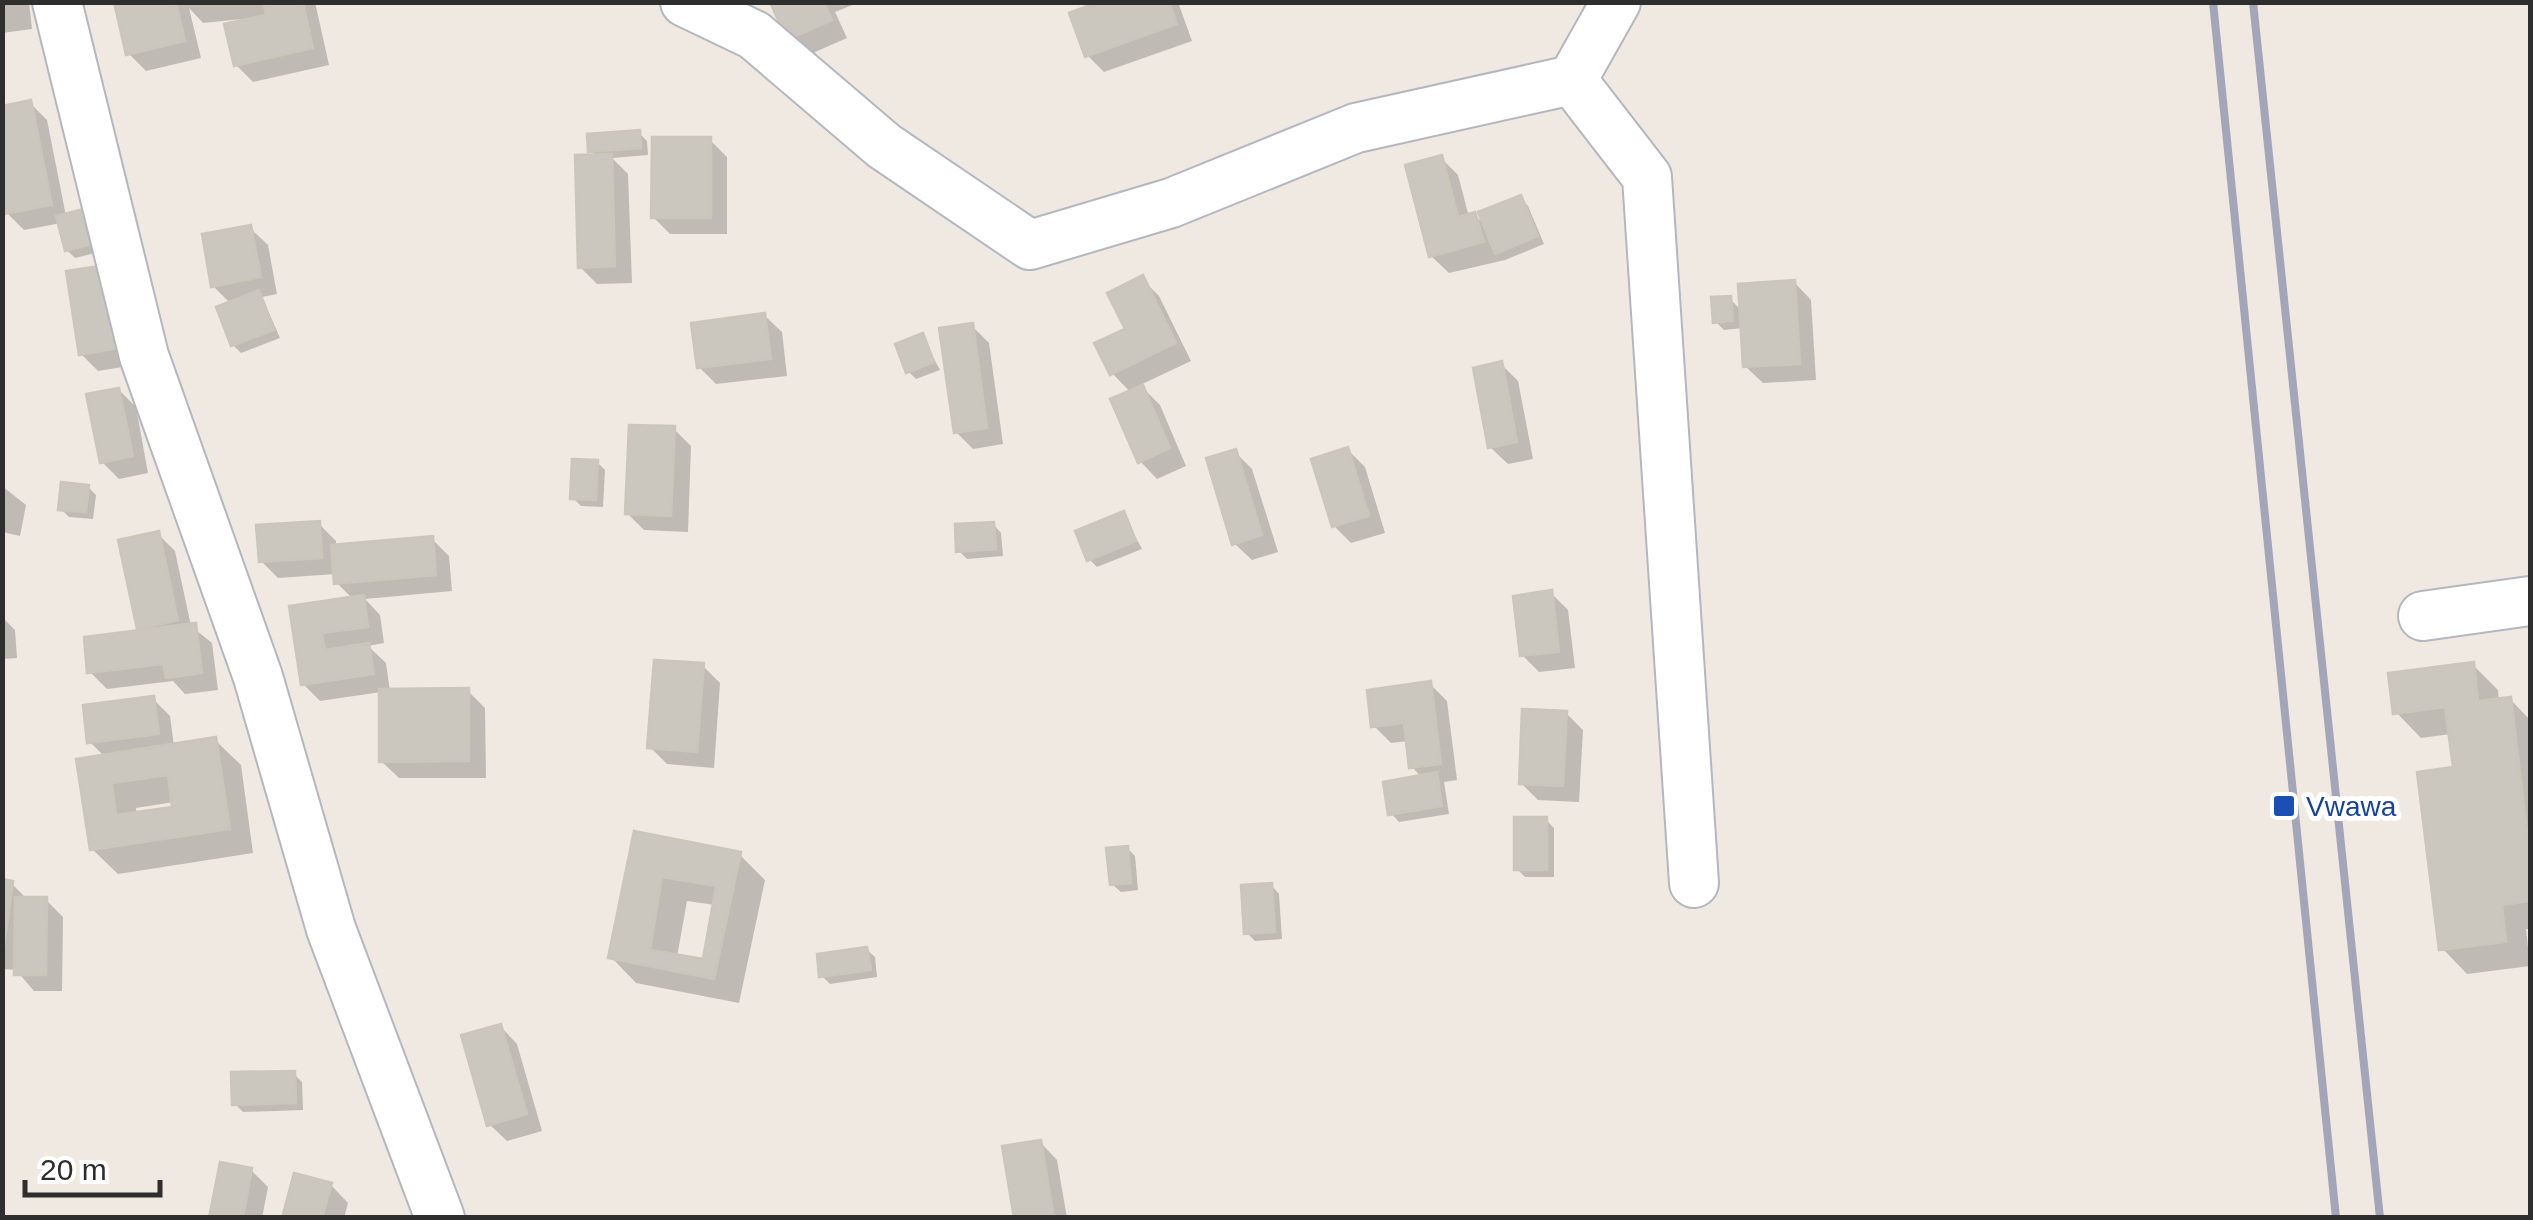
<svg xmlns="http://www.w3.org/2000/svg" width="2533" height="1220" font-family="Helvetica,sans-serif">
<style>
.shadow{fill:#0003;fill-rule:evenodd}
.building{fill:#cbc7bf;stroke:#cbc5ba;stroke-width:2.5;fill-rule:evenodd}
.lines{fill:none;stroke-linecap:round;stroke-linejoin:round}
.minor-casing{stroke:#b4b7c1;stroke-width:52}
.minor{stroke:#fff;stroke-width:48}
.rail{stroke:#a3a6b8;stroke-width:8}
.transit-dot{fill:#1a4fb4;stroke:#fff;stroke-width:4}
.labels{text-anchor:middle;stroke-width:10;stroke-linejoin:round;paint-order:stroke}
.transit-label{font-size:28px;fill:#164399;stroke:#fff;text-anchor:start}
</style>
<rect width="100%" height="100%" fill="#efe9e1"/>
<!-- shadow -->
<g class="shadow">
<polygon points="2,2 29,2 32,29 2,33"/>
<polygon points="116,2 315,2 329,65 253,82 236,65 242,19 203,23 189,8 201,58 146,71 129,54"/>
<polygon points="773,2 860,2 835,12 847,38 806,56 789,39"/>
<polygon points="1106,2 1178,2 1192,41 1104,72 1087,55"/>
<polygon points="30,103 47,120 66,216 107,250 75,258 67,250 61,223 24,230 7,213 2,108"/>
<polygon points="639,133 647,141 648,155 612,158 628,174 632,283 597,284 580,267 597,157 591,151"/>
<polygon points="710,140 727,157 727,234 670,234 653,217"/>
<polygon points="1441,158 1458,175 1469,217 1475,215 1486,227 1520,197 1528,206 1544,244 1505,260 1449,273 1431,256"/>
<polygon points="250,228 268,245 277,294 262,297 280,338 241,353 233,345 231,304 213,286"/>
<polygon points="69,273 135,365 98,371 81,354"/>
<polygon points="1142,279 1159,296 1191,361 1140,385 1160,405 1186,466 1157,479 1140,461 1131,393 1112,373"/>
<polygon points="1794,282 1811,300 1816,380 1763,383 1745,366 1743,328 1724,330 1716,322 1730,299 1742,311"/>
<polygon points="764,315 782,332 787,376 716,384 699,367"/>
<polygon points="972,326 989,343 1003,444 973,449 956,432"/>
<polygon points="922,336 940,370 916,379 908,371"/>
<polygon points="1501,364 1518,381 1533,459 1508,464 1490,447"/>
<polygon points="119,390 136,407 148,473 119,479 102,462"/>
<polygon points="674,429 691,446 688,532 644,530 627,513"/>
<polygon points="1348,450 1365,467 1385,533 1351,543 1334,526"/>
<polygon points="1235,452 1252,469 1278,552 1252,560 1234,543"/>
<polygon points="597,462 605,470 603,507 581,506 573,498"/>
<polygon points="2,486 26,505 20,536 2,532"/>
<polygon points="88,487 96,495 93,519 69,517 61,509"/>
<polygon points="1123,514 1142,549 1097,567 1089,559"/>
<polygon points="319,524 336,541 336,547 432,539 449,556 452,591 365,599 380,615 384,643 368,646 386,663 390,692 468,691 485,708 486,778 399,778 381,761 381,692 320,701 303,684 292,608 353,599 337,583 336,574 278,578 261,561"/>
<polygon points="993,524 1001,533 1003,556 967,559 959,551"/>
<polygon points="158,534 175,551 191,626 212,643 218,690 185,694 173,681 107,689 90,672 144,632 140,628"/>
<polygon points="1551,593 1568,610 1575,668 1539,672 1522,655"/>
<polygon points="2,617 15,630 17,658 2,659"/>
<polygon points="2473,665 2498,690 2499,701 2511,700 2530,720 2530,929 2526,929 2530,966 2467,974 2442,948 2455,770 2451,734 2421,738 2396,712"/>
<polygon points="703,666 720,683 714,768 667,764 650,747"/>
<polygon points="1430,684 1447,701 1457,780 1444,782 1449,814 1399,822 1391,813 1422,778 1412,767 1408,741 1391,743 1374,726"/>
<path d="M153,699l17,17 4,30 41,-6 26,25 12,88 -135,21 -26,-25 13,-92 -15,-15zM174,802l1,7 -38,6 -1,-7z"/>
<polygon points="1566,713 1583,730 1579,802 1538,800 1521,783"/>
<polygon points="1546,820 1554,828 1554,877 1525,877 1517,869"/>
<path d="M636,834l103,20 26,26 -26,123 -103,-20 -25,-26zM687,901l28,4 -10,57 -28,-5z"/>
<polygon points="1127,848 1135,856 1138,890 1121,892 1112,884"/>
<polygon points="2,882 11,883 28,900 46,900 63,917 62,991 34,991 16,970 2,969"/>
<polygon points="1271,885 1279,894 1282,939 1255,941 1247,933"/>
<polygon points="866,949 875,957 877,977 830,984 822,976"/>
<polygon points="500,1026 517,1044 542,1131 507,1141 489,1124"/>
<polygon points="294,1074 302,1082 303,1110 243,1112 235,1104"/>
<polygon points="1040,1142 1057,1160 1067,1218 1017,1218"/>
<polygon points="251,1170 268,1187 262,1218 211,1218"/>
<polygon points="331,1185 348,1203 344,1218 284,1218"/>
</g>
<!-- building -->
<g class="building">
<polygon points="114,2 176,2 185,41 126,55"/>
<polygon points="263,2 303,2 313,48 234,66 224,24 266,15"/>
<polygon points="770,2 824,2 832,20 787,40"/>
<polygon points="1098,2 1169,2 1177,24 1085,57 1069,13"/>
<polygon points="31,100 52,205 4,214 2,106"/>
<polygon points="640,130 641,148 588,152 587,134"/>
<polygon points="652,137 711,137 711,218 651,218"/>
<polygon points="612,154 615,266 578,268 575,155"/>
<polygon points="1442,155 1458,217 1475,212 1484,242 1429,257 1405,165"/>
<polygon points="1521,195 1538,236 1495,254 1478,212"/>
<polygon points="92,207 101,242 65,251 56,216"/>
<polygon points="251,225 261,277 211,287 202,234"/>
<polygon points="107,265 119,348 79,355 66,271"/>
<polygon points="1143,275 1176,343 1110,375 1094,343 1125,329 1107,293"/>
<polygon points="1795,280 1800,364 1743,367 1738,284"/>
<polygon points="259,290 274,330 231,346 216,307"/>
<polygon points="1731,296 1733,321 1713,323 1711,297"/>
<polygon points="765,313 771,359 697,368 691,323"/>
<polygon points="973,323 987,428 954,433 939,328"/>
<polygon points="923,333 934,362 906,373 895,344"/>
<polygon points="1502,361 1517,442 1488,448 1473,368"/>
<polygon points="1143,385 1170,448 1138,463 1110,399"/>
<polygon points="119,388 133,456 100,463 86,394"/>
<polygon points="629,425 675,426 671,516 625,514"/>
<polygon points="1348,447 1369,516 1332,527 1311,459"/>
<polygon points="1236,449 1262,535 1232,545 1206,458"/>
<polygon points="572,459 598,460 596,500 570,499"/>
<polygon points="61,482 89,485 86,512 58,510"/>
<polygon points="1124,511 1136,541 1087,561 1075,531"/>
<polygon points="320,521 322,558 259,562 256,525"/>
<polygon points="994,522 996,549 956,552 955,524"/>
<polygon points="159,531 178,620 137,629 118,540"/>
<polygon points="433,536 436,575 334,584 331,545"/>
<polygon points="1552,590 1559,652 1520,656 1513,596"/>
<polygon points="364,595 368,627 322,633 325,650 369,643 374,674 301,685 289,606"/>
<polygon points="196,623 202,673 166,678 163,664 87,673 84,637"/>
<polygon points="654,660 704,663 697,752 647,748"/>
<polygon points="2474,662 2478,701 2511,697 2530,856 2530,901 2502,905 2506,942 2439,950 2417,772 2453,767 2445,707 2393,714 2388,673"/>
<polygon points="1431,681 1441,764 1409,768 1404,723 1371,727 1367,690"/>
<polygon points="469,688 469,761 379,762 379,689"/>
<polygon points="154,696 159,734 87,743 83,705"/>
<polygon points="1522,709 1567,711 1563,786 1519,784"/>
<path d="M216,737l14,92 -140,21 -14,-91zM168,775l4,32 -56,8 -4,-32z"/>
<polygon points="1437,772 1442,806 1388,815 1383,782"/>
<rect x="1514" y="817" width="33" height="53"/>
<path d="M634,831l107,21 -27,127 -106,-21zM662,877l54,9 -13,73 -53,-9z"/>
<polygon points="1128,846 1131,883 1110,885 1106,848"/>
<polygon points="2,879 13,881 3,955 2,955"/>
<polygon points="1272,883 1275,932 1244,934 1241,885"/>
<polygon points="15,897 47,897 46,975 14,975"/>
<polygon points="867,947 871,970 819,977 817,954"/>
<polygon points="501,1024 527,1114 487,1126 461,1035"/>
<polygon points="295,1071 296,1103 232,1105 231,1072"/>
<polygon points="1041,1140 1054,1218 1014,1218 1002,1146"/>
<polygon points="220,1162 252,1168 243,1218 209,1218"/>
<polygon points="294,1173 332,1183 322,1218 282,1218"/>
</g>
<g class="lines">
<defs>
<g id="minor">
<polyline points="57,2 144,356 258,677 331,929 440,1218"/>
<polyline points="685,2 754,35 884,146 1030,245 1171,203 1356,128 1572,80 1616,2"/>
<polyline points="1572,80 1647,177 1694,883"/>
<polyline points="2423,616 2530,601"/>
</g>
</defs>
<!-- minor casing -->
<use href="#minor" class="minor-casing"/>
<!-- minor -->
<use href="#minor" class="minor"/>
<!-- rail -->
<g class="rail">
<polyline points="2213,2 2336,1218"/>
<polyline points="2253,2 2380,1218"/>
</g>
</g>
<!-- markers -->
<rect class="transit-dot" x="2272" y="794" width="24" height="24" rx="5"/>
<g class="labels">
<!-- transit labels -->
<g class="transit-label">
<text x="2306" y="816">Vwawa</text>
</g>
</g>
<!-- border -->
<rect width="2533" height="1220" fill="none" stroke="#2e2e2e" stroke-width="10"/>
<!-- scale -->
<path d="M25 1180v15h135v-15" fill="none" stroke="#2e2e2e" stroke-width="5"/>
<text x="40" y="1180" font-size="30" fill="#2e2e2e" stroke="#ffffff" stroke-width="8" paint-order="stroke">20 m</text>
</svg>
